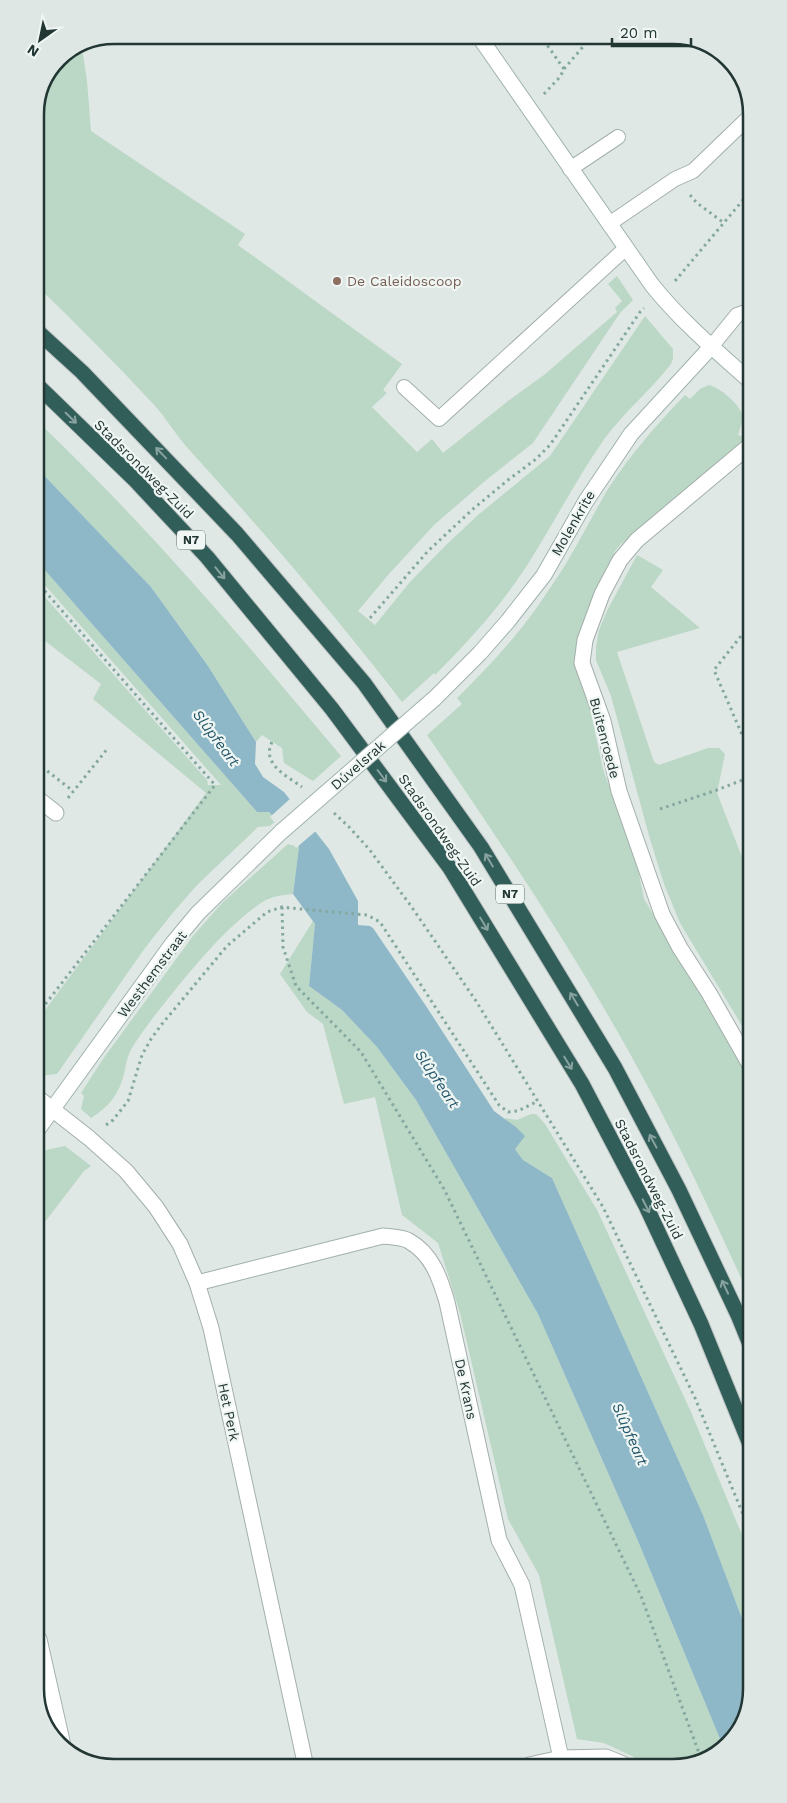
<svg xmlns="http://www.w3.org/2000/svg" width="787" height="1803" font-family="'Work Sans',sans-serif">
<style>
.green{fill:#bbd7c5}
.water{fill:#8eb8c7}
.pier{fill:#dfe8e5}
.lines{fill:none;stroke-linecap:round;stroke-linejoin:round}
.lane-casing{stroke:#a3afac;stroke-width:16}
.street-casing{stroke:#a3afac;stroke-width:17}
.secondary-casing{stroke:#a0b3ae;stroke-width:17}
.highway-casing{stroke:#bdc3c2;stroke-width:17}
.path{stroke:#84a8a0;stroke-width:3;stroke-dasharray:2.5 4;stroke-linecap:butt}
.lane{stroke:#fff;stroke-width:14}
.street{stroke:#fff;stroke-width:15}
.secondary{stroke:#fff;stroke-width:15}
.highway{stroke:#325e5a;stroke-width:15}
.secondary-bridge-casing{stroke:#a0b3ae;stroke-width:17;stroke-linecap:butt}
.secondary-bridge{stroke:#fff;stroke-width:15}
.oneway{stroke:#87a29f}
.education-dot{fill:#8d6e63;stroke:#eff6f3;stroke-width:2}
.labels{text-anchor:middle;stroke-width:4.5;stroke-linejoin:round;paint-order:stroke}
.shield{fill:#eff6f3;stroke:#60706d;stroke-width:1}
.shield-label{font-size:12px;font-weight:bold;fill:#223633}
.education-label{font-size:14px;fill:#785e54;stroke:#eff6f3;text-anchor:start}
.street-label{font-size:14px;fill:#223633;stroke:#eff6f3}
.water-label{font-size:15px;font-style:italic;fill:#25576a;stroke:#eff6f3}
.rim{fill:none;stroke:#223633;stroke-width:2.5}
</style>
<rect width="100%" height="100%" fill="#dfe8e5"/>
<!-- green -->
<g class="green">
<path d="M82,48l5,33 4,50 154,103 -7,11 164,119 -19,26 4,3 -15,14 45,45 15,-13 11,14 65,-52 36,-26 73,-63 -2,-4 7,-7 -14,-17 9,-8 16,24 -13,13 -87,130 -48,38 -51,44 -46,50 -30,36 17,14 35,-43 36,-37 32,-30 72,-59 95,-140 28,33v10l-2,5c-20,26 -46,47 -66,74 -29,41 -52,87 -79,129 -26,40 -57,74 -91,108l-1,-2 -32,29c-69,-90 -142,-174 -217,-257 -11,-13 -19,-27 -30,-39 -39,-42 -78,-82 -119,-121l-1,-176 23,-51z"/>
<path d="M709,385c10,2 31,19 33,30 1,6 -2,14 -4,20l6,2 -1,4 -123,104 -5,6 -33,79 -3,28 24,111 34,95 7,35 64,105 42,74 1,222c-33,-73 -67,-146 -105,-217 -65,-121 -141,-235 -219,-348l35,-31 -5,-6c34,-33 65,-67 91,-107 23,-32 40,-68 60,-102 22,-34 49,-65 77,-94l5,4 10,-10z"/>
<path d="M36,420c110,104 208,220 305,336l-28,25 -29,-18 -2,-15 -20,-13 -6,7 -48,-76 -57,-79 -115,-120z"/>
<polygon points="637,555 663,570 651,587 700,628 617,652 654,762 659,765 708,748 719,748 725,754 717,793 742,857 750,866 750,1039 680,923 664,884 650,839 611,696 596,660 596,647 599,630 607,611"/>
<polygon points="36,560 257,812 269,812 276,821 270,826 258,827 197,885 171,915 145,948 57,1074 38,1076 37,1021 206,793 93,699 101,684 36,634 36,587 207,780 208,785 221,785 36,575"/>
<path d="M288,844l11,3 -6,47c-9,1 -20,2 -29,7 -36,23 -74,70 -101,104 -11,14 -22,28 -31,43 -5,8 -6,17 -8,26 -5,20 -15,33 -33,44l-10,-9 3,-13 -3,-3 22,-34 90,-123 29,-33z"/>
<polygon points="313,921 315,924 309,986 342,1010 377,1047 416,1100 538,1314 638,1541 723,1746 698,1764 636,1764 634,1757 604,1743 577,1739 539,1575 508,1519 460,1313 438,1243 402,1215 375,1097 344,1104 323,1024 307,1012 280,974"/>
<polygon points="531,1114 536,1114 545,1124 597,1210 691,1412 752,1559 752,1645 703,1515 552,1178 523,1160 515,1149 505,1118 517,1120"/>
<polygon points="65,1146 91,1166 84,1171 38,1231 38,1161 46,1150"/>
</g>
<!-- water -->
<polygon class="water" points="36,467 151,587 208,666 256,742 255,764 263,777 284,792 329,849 358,901 358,925 370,926 373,928 426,1006 494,1111 516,1127 525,1136 515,1149 523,1160 552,1178 703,1515 752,1645 752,1690 736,1737 723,1746 638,1541 538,1314 416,1100 377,1047 342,1010 309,986 315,924 293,894 299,847 269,812 257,812 36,560"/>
<!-- pier -->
<polygon class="pier" points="291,798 317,830 296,848 270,817"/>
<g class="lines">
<defs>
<g id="lane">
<polyline points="570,169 618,137"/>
<polyline points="609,224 675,179 693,171 748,118"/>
<polyline points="711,347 737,315 748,311"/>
<polyline points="404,387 439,419 626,248"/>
</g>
<g id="street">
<polyline points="749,446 637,540 620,560 602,594 585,640 582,663 603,721 619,791 662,914 680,948 709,993 750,1065"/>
<polyline points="37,798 56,813"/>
<polyline points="38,1098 89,1138 126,1171 156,1207 180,1244 197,1283 211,1328 306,1767"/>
<path d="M197,1283l186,-47c8,1 19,1 26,5 23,13 31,37 38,61l52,238 23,45 39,173"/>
<polyline points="39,1639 64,1750"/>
<polyline points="529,1765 561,1758 606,1757 623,1764"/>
</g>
<g id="secondary">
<path d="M478,35l174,250c28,35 63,65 97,95"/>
<polyline points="435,698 480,653 508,621 544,575 586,501 631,434 711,347"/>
<polyline points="38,1129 173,943 198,913 281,832"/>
</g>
<g id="highway">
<polyline points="36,330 82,372 237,534 364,683 481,847 615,1068 679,1190 738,1315 751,1347"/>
<polyline points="36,384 134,479 207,557 332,709 450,868 582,1084 646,1206 701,1324 751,1447"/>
</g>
</defs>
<!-- lane casing -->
<use href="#lane" class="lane-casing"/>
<!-- street casing -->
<use href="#street" class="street-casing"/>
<!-- secondary casing -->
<use href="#secondary" class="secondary-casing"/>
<!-- highway casing -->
<use href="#highway" class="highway-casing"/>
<!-- path -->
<g class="path">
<polyline points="540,35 564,69 560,77 543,95"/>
<polyline points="564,69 593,35"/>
<polyline points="690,195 697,203 724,223"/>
<polyline points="675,281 748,194"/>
<polyline points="36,581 215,785 37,1015"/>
<polyline points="370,618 428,551 473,509 508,480 536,459 550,445 640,312 644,308"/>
<polyline points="749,626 714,670 750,753"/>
<path d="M272,742c-11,22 15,34 30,45"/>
<polyline points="37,763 73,791"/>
<polyline points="68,798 108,748"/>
<polyline points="660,809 717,790 750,777"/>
<polyline points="334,813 349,827 369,849 411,906 476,1001 603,1207 695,1398 752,1536"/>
<polyline points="37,838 44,828"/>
<polyline points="282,907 283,947 296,986 361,1052 444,1189 641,1596 702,1761"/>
<polyline points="106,1125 113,1120 128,1101 142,1055 151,1039 162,1024 227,946 267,912 282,907 290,908 367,915 380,922 499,1105 508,1112 518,1111 538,1101"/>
</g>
<!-- lane -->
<use href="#lane" class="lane"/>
<!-- street -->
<use href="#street" class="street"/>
<!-- secondary -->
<use href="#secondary" class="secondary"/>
<!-- highway -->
<use href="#highway" class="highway"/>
<defs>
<polyline id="secondary-bridge" points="281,832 435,698"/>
</defs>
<!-- secondary-bridge casing -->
<use href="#secondary-bridge" class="secondary-bridge-casing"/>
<!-- secondary-bridge -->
<use href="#secondary-bridge" class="secondary-bridge"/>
</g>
<!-- one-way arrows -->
<defs><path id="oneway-shaft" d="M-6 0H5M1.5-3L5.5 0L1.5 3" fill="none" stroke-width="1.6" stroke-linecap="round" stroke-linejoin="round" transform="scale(1.25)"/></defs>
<g class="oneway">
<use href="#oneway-shaft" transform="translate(71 418) rotate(44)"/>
<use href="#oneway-shaft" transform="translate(161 453) rotate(-134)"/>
<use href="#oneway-shaft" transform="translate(220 573) rotate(51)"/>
<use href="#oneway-shaft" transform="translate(382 776) rotate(53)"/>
<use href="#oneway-shaft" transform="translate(489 860) rotate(-121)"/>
<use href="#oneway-shaft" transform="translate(484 924) rotate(59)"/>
<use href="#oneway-shaft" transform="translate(574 999) rotate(-121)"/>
<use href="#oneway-shaft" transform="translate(568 1063) rotate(59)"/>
<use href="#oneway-shaft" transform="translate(653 1141) rotate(-118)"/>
<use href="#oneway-shaft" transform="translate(646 1206) rotate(63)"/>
<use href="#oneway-shaft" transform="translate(725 1287) rotate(-115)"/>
</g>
<!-- markers -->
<circle class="education-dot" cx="337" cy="281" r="5"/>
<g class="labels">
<!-- shield labels -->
<g class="shield">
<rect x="177" y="530.5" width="28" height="19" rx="4"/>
<rect x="496" y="884.5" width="28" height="19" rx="4"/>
</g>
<g class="shield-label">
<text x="191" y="544">N7</text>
<text x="510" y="898">N7</text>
</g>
<!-- education labels -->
<g class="education-label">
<text x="347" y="286">De Caleidoscoop</text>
</g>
<!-- street labels -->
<g class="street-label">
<text transform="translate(144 469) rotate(45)" y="5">Stadsrondweg-Zuid</text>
<text transform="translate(573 523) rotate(-60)" y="5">Molenkrite</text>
<text transform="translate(605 738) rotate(75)" y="5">Buitenroede</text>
<text transform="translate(358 765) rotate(-41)" y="5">Dúvelsrak</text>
<text transform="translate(440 830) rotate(55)" y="5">Stadsrondweg-Zuid</text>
<text transform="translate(152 974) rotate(-53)" y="5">Westhemstraat</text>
<text transform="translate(649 1179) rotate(63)" y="5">Stadsrondweg-Zuid</text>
<text transform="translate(466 1389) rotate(78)" y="5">De Krans</text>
<text transform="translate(229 1412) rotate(78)" y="5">Het Perk</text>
</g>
<!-- water labels -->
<g class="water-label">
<text transform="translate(216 738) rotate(53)" y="5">Slûpfeart</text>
<text transform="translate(437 1079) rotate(56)" y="5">Slûpfeart</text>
<text transform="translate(630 1434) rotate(66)" y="5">Slûpfeart</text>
</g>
</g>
<!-- crop -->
<path d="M0 0H787V1803H0ZM114 44H673A70 70 0 0 1 743 114V1689A70 70 0 0 1 673 1759H114A70 70 0 0 1 44 1689V114A70 70 0 0 1 114 44Z" fill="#dfe7e4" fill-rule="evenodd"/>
<path class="rim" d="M114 44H673A70 70 0 0 1 743 114V1689A70 70 0 0 1 673 1759H114A70 70 0 0 1 44 1689V114A70 70 0 0 1 114 44Z"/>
<!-- north arrow -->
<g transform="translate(40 40) rotate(213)" stroke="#eff6f3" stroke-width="4" paint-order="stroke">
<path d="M0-4L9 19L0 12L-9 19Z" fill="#223633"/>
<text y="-8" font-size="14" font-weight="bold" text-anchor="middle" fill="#223633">N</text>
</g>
<!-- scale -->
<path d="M612 38v8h79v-8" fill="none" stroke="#223633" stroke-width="2.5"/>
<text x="620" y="38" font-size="15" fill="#223633" stroke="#eff6f3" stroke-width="4" paint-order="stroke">20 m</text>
</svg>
